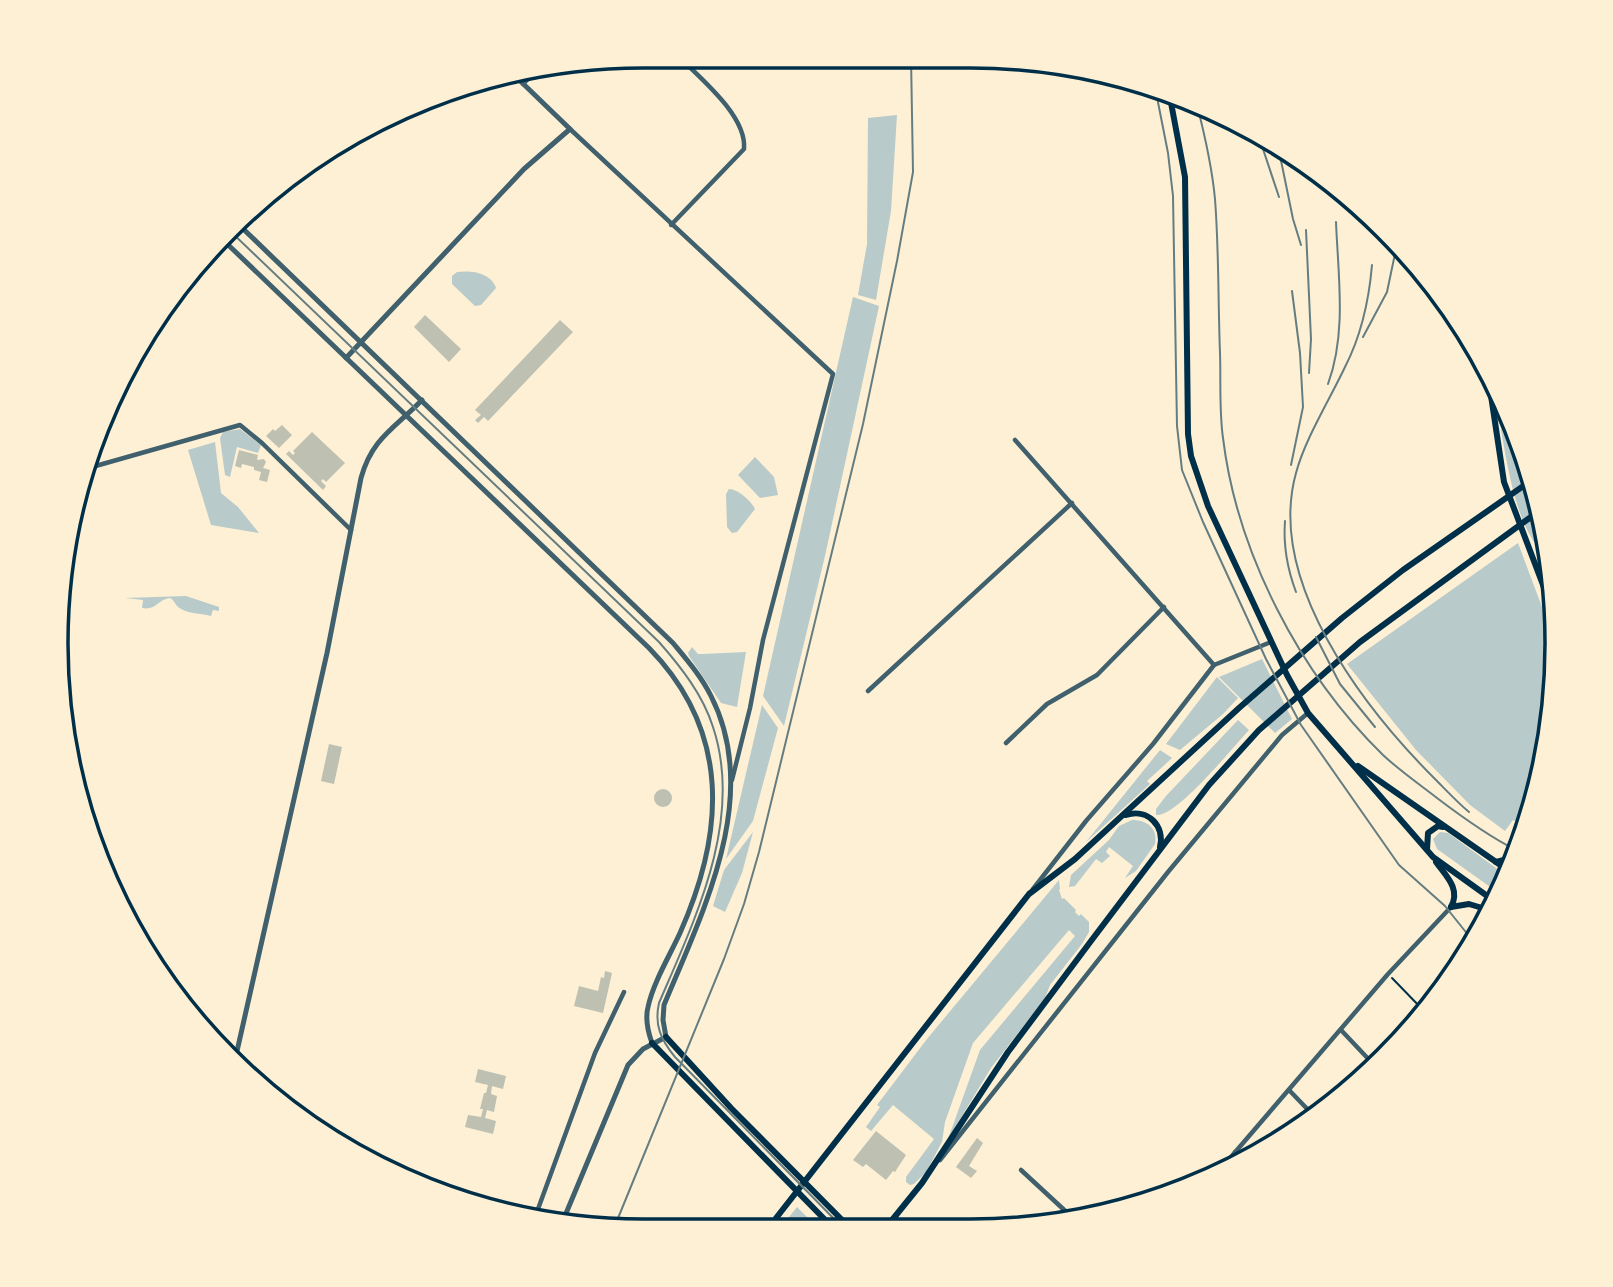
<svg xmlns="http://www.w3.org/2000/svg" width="1613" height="1287" font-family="'PT Sans Narrow',sans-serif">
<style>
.green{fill:#b9caca}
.building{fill:#bec0b2}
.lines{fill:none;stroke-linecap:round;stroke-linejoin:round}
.path{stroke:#003049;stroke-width:2}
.minor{stroke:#3f606c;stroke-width:4.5}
.tertiary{stroke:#3f606c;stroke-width:5}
.secondary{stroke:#003049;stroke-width:6}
.tram{stroke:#657d81;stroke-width:2}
.rail{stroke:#657d81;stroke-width:2}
.rim{fill:none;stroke:#003049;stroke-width:3.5}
</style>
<rect width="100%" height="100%" fill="#fdf0d5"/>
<!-- green -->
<g class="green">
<polygon points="897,115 891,211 876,300 858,295 867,244 868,118"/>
<path d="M457,272c15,-2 34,1 39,16l-15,17 -6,1 -23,-22v-8z"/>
<polygon points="853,297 879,306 825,556 784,726 763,696"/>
<path d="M1503,425l4,3 3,13 12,6 4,8 24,104c-33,-24 -42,-91 -49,-129z"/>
<polygon points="240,429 261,445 258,453 237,447 230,477 225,475 220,438 223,432"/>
<polygon points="215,442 221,493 238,507 259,533 211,525 188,450"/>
<polygon points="755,457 774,477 778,495 760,498 738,475"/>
<path d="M729,489c9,0 22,12 26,20l-18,23 -5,1 -5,-6 -1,-33z"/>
<polygon points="1518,543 1554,639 1556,682 1537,796 1525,826 1513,820 1505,831 1470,805 1416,750 1347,664"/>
<path d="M186,596l33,11v12v-8l-6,-1 -2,6c-11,-3 -24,-2 -33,-9 -3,-3 -4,-7 -8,-9 -12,1 -14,13 -28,10l1,-8 -18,-2z"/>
<polygon points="692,647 698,654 702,654 746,652 737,707 721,703 689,656 688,653"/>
<polygon points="1262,659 1292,719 1275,733 1219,677"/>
<polygon points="1217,677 1238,698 1223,714 1180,750 1166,744"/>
<polygon points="762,705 778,728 753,821 726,859"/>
<path d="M1238,720l11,10c-16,17 -73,88 -93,85v-6l10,-13z"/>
<polygon points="1160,750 1172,758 1147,781 1150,784 1086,842"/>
<path d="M1132,820c15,0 26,8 23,24l-19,27 -11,7 8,-12 -24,-19 -3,5 4,4 -8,7 -6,-4 -21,27 -6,1 2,-12 38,-35 10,-14z"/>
<polygon points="753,832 742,873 725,912 713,906 724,870"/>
<polygon points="1440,832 1448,833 1507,876 1500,894 1437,849 1433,839"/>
<polygon points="1059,880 1060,889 1059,890 1062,899 1064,898 1076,910 1075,912 1079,916 1081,914 1089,922 1089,932 1082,944 1050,985 1045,998 991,1068 948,1139 980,1050 1075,936 1069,930 973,1043 945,1122 942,1142 926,1172 914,1184 910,1185 906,1182 906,1177 934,1139 893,1105 871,1131 866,1127 880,1107 877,1105 927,1039"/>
<polygon points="797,1207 820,1230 778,1231"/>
</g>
<!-- building -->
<g class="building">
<polygon points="425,315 461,349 449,362 414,327"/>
<polygon points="560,320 573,332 488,421 484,417 478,423 475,420 481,415 475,410"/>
<polygon points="282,425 292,435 279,448 266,436 273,429 275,431"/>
<polygon points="312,432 345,463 326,482 323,479 321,481 326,486 323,490 286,454 289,451 293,455 295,453 293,451"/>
<polygon points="239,450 258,455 257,460 264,459 266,462 263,468 270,470 267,482 259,480 261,472 254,470 254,467 242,464 241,468 235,466"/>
<polygon points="329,744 342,747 334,784 321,781"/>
<circle cx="663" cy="798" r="9"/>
<polygon points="605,971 612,973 603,1013 574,1006 579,986 598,991 601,977 604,978"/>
<polygon points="478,1069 506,1076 503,1089 492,1086 491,1094 497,1096 494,1112 487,1110 485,1118 496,1121 493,1134 465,1127 468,1115 481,1117 483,1109 480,1109 484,1093 486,1093 488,1085 475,1082"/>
<polygon points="876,1131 906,1155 895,1172 893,1171 886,1180 866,1164 863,1167 853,1160"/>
<polygon points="977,1138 983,1143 969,1166 977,1171 971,1178 956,1167"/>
</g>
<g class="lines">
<!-- path -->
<polyline class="path" points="1392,978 1425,1012"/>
<!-- minor -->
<g class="minor">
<polyline points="523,84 537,70"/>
<polyline points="570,129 833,374 763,640 750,708 732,780"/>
<path d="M671,225l73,-76c3,-33 -44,-71 -66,-93"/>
<polyline points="1015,440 1214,665"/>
<polyline points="85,469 240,425 262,443 351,530"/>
<polyline points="868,691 1072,503"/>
<polyline points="1006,743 1047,704 1097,675 1164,607"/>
<polyline points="1033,889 1086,821 1153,744 1214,665 1271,642"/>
<polyline points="1341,1030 1375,1066"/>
<polyline points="1289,1090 1314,1116"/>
<polyline points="1235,1152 1243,1161"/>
<polyline points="940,1160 1168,872 1282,735 1308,713"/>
<polyline points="1021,1170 1074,1219"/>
<polyline points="1219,1171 1388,974 1451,907"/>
<polyline points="534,1220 595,1053 624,992"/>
</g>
<!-- tertiary -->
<g class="tertiary">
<path d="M236,222l437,421c14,17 28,33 38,53 51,100 -8,215 -47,309l-1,15 3,17 -23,12 -15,16 -66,158"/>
<path d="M221,238l428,410c82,84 76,184 31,285 -10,22 -27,50 -32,74 -3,12 0,25 4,36"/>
<polyline points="346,358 524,169 570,129 512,73"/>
<path d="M235,1060l92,-407 34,-175c11,-40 34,-50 61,-78"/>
</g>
<!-- secondary -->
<g class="secondary">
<polyline points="1169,92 1185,177 1188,434 1191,456 1208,506 1287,675 1308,713 1433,857 1497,903"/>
<polyline points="1487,369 1504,482 1554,614"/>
<polyline points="1358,766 1509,871"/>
<path d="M1126,815c22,-7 39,11 34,32"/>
<polyline points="1427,849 1428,833 1438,826 1443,827"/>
<path d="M1436,862c10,14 25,27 15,45"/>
<polyline points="1496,862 1508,859 1516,852"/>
<polyline points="1451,907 1469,904 1492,911"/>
<polyline points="666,1037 731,1108 852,1230"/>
<polyline points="652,1043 835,1230"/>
<polyline points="884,1230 922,1183 1008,1052 1091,941 1209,785 1259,730 1360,642 1539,511"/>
<polyline points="766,1231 1029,894 1075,859 1239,708 1342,618 1403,570 1532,480"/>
</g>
<!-- tram -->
<g class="tram">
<polyline points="1155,87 1168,153 1173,196 1177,426 1182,470 1203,522 1266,659 1301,725 1399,865 1445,906 1473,941"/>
<path d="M228,229l431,413c22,25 44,53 54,85 31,93 -18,192 -54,276 -5,22 2,37 16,54l170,173"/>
</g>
<!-- rail -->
<g class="rail">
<path d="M1197,105c8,31 15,62 18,94 4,51 3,103 5,154 1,28 -1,57 3,85 14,115 77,236 160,317 16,15 36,29 54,43 25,19 51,38 79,52"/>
<polyline points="1258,134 1279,197"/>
<polyline points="1278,146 1293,219 1301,245"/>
<polyline points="1306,230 1311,339 1309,373"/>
<path d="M1372,265c-3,35 -11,71 -27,102 -15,32 -40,72 -49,106 -30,108 67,234 139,306 11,11 22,23 34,33"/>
<polyline points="1363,337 1387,292 1396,249"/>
<path d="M1328,384c19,-51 10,-110 8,-162"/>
<polyline points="1291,465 1303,407 1300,353 1292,291"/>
<path d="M1285,521c-2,26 2,47 11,71"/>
<polyline points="1316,637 1340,684 1375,727"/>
<polyline points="614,1228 724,959 744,904 759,852 863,424 897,261 913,172 911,57"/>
</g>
</g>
<!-- crop -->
<path d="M0 0H1613V1287H0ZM643 68H970A575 575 0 0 1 1545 643V644A575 575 0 0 1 970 1219H643A575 575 0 0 1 68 644V643A575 575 0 0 1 643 68Z" fill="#fdf0d5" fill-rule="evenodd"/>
<path class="rim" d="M643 68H970A575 575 0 0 1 1545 643V644A575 575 0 0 1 970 1219H643A575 575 0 0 1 68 644V643A575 575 0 0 1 643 68Z"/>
</svg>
